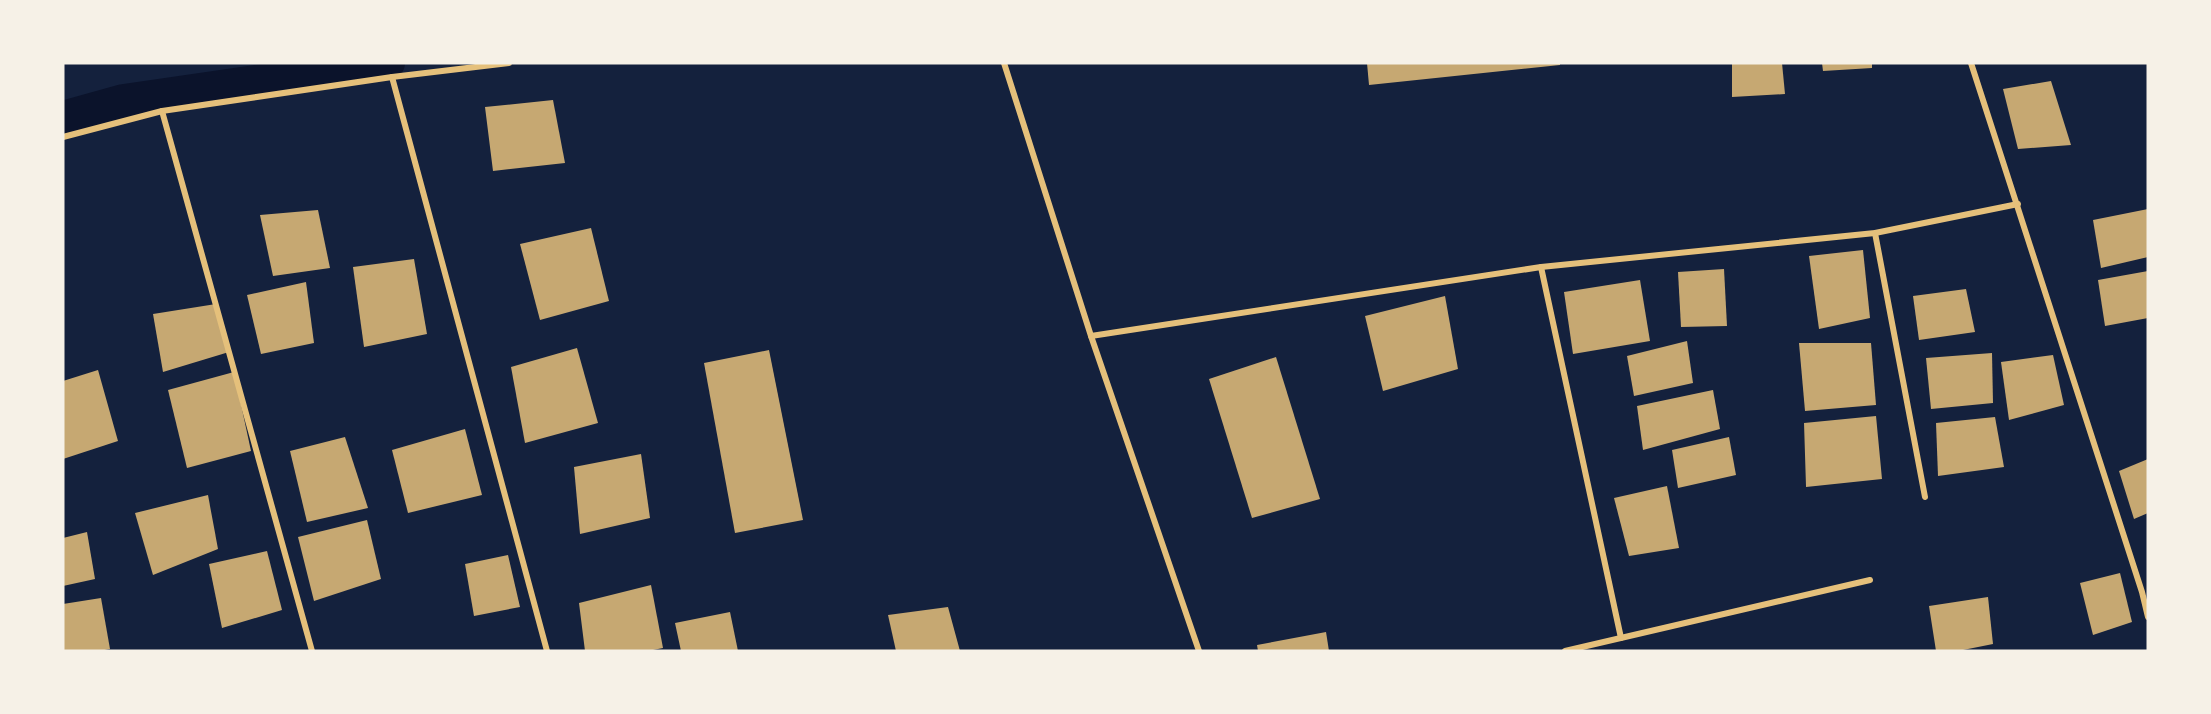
<svg xmlns="http://www.w3.org/2000/svg" width="2211" height="714" font-family="Arial,sans-serif">
<style>
.lines{fill:none;stroke-linecap:round;stroke-linejoin:round}
.canal{stroke:#0b132b;stroke-width:34}
.building{fill:#c6a872}
.minor{stroke:#e5c07b;stroke-width:6}
</style>
<rect width="100%" height="100%" fill="#14213d"/>
<g class="lines">
<!-- canal -->
<polyline class="canal" points="63,118 124,101 388,63"/>
</g>
<!-- building -->
<g class="building">
<polygon points="1367,63 1560,63 1560,65 1369,85"/>
<polygon points="1732,63 1782,63 1785,94 1732,97"/>
<polygon points="1822,63 1872,63 1872,68 1823,71"/>
<polygon points="2051,81 2071,145 2018,149 2003,89"/>
<polygon points="553,100 565,163 493,171 485,107"/>
<polygon points="2148,209 2148,257 2101,268 2093,220"/>
<polygon points="318,210 330,268 273,276 260,215"/>
<polygon points="591,228 609,301 540,320 520,244"/>
<polygon points="1863,250 1870,318 1819,329 1809,256"/>
<polygon points="414,259 427,334 364,347 353,267"/>
<polygon points="1724,269 1727,326 1681,327 1678,272"/>
<polygon points="2148,271 2148,318 2105,326 2098,280"/>
<polygon points="1640,280 1650,341 1573,354 1564,292"/>
<polygon points="306,282 314,343 261,354 247,295"/>
<polygon points="1966,289 1975,332 1919,340 1913,296"/>
<polygon points="1445,296 1458,369 1383,391 1365,316"/>
<polygon points="216,304 229,352 163,372 153,314"/>
<polygon points="1687,341 1693,383 1634,396 1627,356"/>
<polygon points="1799,343 1871,343 1876,405 1805,411"/>
<polygon points="577,348 598,423 525,443 511,367"/>
<polygon points="769,350 803,520 735,533 704,363"/>
<polygon points="1992,353 1993,403 1931,409 1926,358"/>
<polygon points="2053,355 2064,405 2009,420 2001,362"/>
<polygon points="1276,357 1320,499 1252,518 1209,379"/>
<polygon points="98,370 118,441 63,459 63,381"/>
<polygon points="234,372 251,451 187,468 168,390"/>
<polygon points="1713,390 1720,429 1643,450 1637,406"/>
<polygon points="1876,416 1882,479 1806,487 1804,423"/>
<polygon points="1995,417 2004,467 1938,476 1936,423"/>
<polygon points="465,429 482,495 408,513 392,450"/>
<polygon points="345,437 368,508 307,522 290,451"/>
<polygon points="1729,437 1736,475 1678,488 1672,450"/>
<polygon points="641,454 650,518 580,534 574,467"/>
<polygon points="2148,459 2148,513 2134,519 2119,471"/>
<polygon points="1667,486 1679,548 1629,556 1614,498"/>
<polygon points="208,495 218,549 153,575 135,513"/>
<polygon points="367,520 381,579 314,601 298,537"/>
<polygon points="87,532 95,579 63,586 63,538"/>
<polygon points="267,551 282,610 222,628 209,564"/>
<polygon points="508,555 520,607 474,616 465,564"/>
<polygon points="2120,573 2132,622 2093,635 2080,583"/>
<polygon points="651,585 663,648 648,651 585,651 579,603"/>
<polygon points="1988,597 1993,644 1958,651 1936,651 1929,606"/>
<polygon points="101,598 110,649 99,651 63,651 63,604"/>
<polygon points="948,607 960,651 896,651 888,615"/>
<polygon points="730,612 738,651 681,651 675,623"/>
<polygon points="1326,632 1329,651 1258,651 1257,645"/>
</g>
<g class="lines">
<!-- minor -->
<g class="minor">
<polyline points="1004,63 1091,336 1199,651"/>
<polyline points="1971,63 2142,592 2148,617"/>
<polyline points="392,77 547,651"/>
<polyline points="162,111 312,651"/>
<polyline points="63,137 162,111 392,77 509,63"/>
<polyline points="1875,233 1925,497"/>
<polyline points="1541,267 1621,638"/>
<polyline points="1091,336 1541,267 1875,233 2018,204"/>
<polyline points="1565,651 1870,580"/>
</g>
</g>
<!-- border -->
<rect width="2211" height="714" fill="none" stroke="#f6f1e7" stroke-width="129"/>
</svg>
